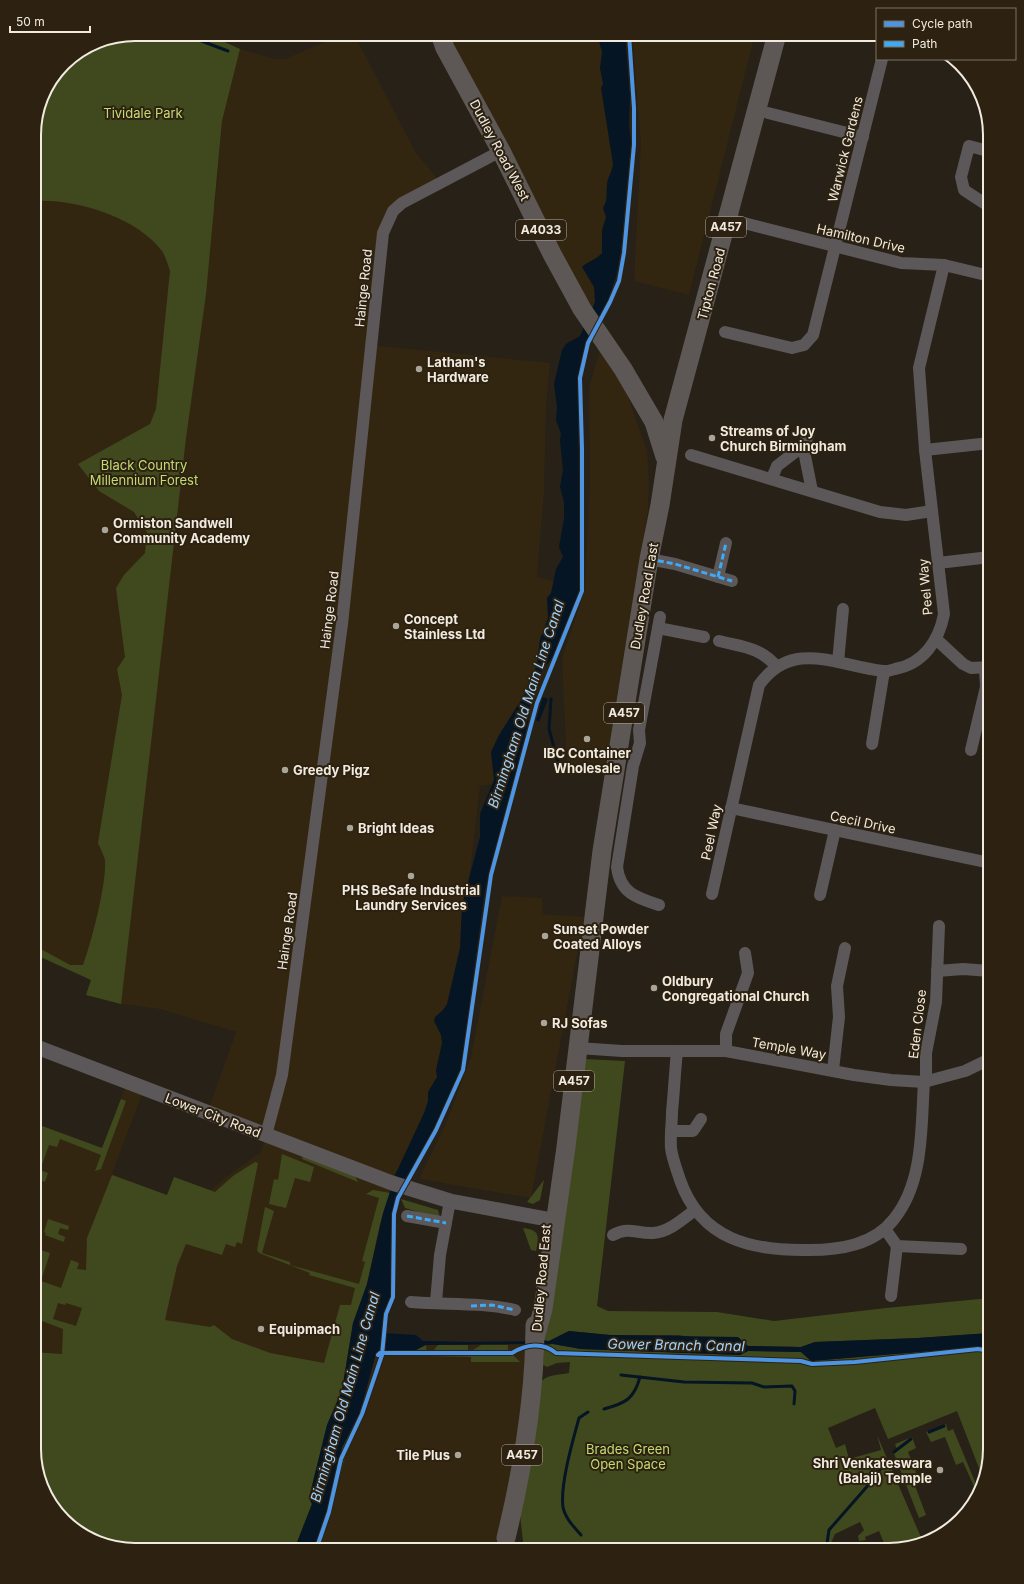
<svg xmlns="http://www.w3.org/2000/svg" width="1024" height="1584" font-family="Inter,sans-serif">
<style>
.built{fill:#332610}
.green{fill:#40491d;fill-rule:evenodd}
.water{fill:#051523}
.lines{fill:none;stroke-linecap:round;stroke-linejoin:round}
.stream{stroke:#051523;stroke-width:3}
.minor{stroke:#5c5758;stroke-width:12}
.tertiary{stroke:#5c5758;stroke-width:15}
.primary{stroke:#5d5855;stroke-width:19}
.quiet{stroke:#3fa9f5;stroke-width:3;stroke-dasharray:6 3;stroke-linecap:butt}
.cycleway-casing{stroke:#2d2211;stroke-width:6}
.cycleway{stroke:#4d94e3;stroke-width:4}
.poi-dot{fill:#aaa499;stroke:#2d2211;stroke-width:1.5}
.labels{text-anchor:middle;stroke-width:4;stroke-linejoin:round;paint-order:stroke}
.shield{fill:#2d2211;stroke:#b6aea1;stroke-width:1}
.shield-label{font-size:12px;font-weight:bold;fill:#f1eadf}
.park-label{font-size:13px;fill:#c2dc71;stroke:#2d2211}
.street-label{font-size:13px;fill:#f1eadf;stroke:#2d2211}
.poi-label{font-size:13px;font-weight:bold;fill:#f1eadf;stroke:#2d2211;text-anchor:start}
.water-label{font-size:14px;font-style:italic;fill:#9fd1fe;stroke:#2d2211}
.rim{fill:none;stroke:#f1eadf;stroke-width:2}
</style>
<rect width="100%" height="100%" fill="#272117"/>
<!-- built -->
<g class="built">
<polygon points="344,34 354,34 416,153 441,183 402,203 386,223 371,345 550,363 546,406 544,492 537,577 565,584 498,783 480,786 447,1072 400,1174 395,1172 389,1192 393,1194 362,1340 418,1343 523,1342 523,1348 534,1348 504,1550 302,1550 81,1355 34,1352 34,1123 102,1148 127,1082 144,1089 112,1174 167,1195 174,1177 211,1190 230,1174 261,1152 266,1135 207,1113 236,1032 160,1009 121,1004 86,995 91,980 34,954 34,176 215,206 222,121 240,49 275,59 285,59"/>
<polygon points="440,34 611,34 620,174 596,311 587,300"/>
<polygon points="632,34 755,34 689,295 634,281 641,144"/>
<polygon points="599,353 603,354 626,391 647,451 649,485 648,510 604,775 567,768 562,659 585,590 590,479 589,388"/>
<polygon points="502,896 542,898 543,914 584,917 531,1198 419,1179 447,1121 471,1057"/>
</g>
<!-- green -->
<g class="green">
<path d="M135,34h72l33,15 -18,72 -16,173 -20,144 -65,566 -35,-9 5,-15 -57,-26v-5l5,-1 31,17h13c8,-21 24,-82 22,-105 -1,-5 -5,-12 -7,-17l24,-148 -5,-26 8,-12 -9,-69 8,-13 21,-22 2,-21 -13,-20 -35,-21 -21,-27 72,-40 6,-15 14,-138c-2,-6 -4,-14 -8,-20 -25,-34 -88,-53 -128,-50v-72l8,-33 22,-33 33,-21z"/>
<polygon points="585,1059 625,1061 597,1306 608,1311 717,1312 774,1321 886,1308 990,1298 990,1333 918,1338 815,1342 801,1347 748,1346 678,1335 610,1335 569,1331 549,1341 544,1340 546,1320"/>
<polygon points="121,1099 126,1101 101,1169 95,1171 101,1155 60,1139 57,1147 49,1145 40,1170 48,1173 45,1182 37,1179 34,1183 34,1123 102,1148"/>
<polygon points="282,1154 314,1167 310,1182 295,1178 286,1208 269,1204 274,1179 278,1180"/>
<polygon points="303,1156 355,1176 358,1182 302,1159"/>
<path d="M255,1162l3,1 -16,81 -5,-2 -2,5 -9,-3 -4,11 -36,-11 -9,22 -12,54 45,7 4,-2 18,14 38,14 54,10 16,-58h11l4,-17 -46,-13 1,-2 -51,-20 -2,-3 8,-43 9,4 -12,42 28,9v3l69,19 6,-22 -3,-1 17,-63 -13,-4 7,-4 17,3 -10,31 -13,60 -14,39 -11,67 -15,35 -18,73 3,6 -18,46h-165l-50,-17 -34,-39 -11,-45v-97l28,2 1,-25 -29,-11v-70l16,5 -9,28 20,7 10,-28 8,3 -2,6 9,1 1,-32 25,-63 55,20 7,-18 41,15 18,-16zM58,1303l7,2 1,-2 16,5 -6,18 -23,-7z"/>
<polygon points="544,1180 540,1200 533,1204 527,1202"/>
<polygon points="401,1199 438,1210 440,1218 405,1208"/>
<polygon points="48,1219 69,1226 68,1230 60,1228 58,1234 65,1237 64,1242 45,1235 46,1233 44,1232"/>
<path d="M523,1228c17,2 16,8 13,23l-5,-1z"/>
<path d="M553,1344l28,5 159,6 8,-4 53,1 10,9 167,-14 12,1v101l-8,27 -25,-65 -69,28 -13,-31 -47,20 8,20 9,-4 4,15 32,-9 -4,-15 46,107 -34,8h-2l-8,-19 -14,6 1,3 -7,1 -1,-5 6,-6 -4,-8 -25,12 -7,16h-304l-5,-44 21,-123c6,-9 19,-8 29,-10l1,-11 -13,1 -10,4 -4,-2 1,-19z"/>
<polygon points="424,1345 426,1345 427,1354 512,1354 520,1362 471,1362 471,1357 384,1355 385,1351 416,1350"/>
<polygon points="438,1345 468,1345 468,1352 433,1351"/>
<polygon points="481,1345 508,1345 508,1352 470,1352"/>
<polygon points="369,1385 374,1386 345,1457 327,1525 319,1550 314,1550 327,1512 342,1448 360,1412"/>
<polygon points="946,1424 948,1431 953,1429 978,1489 977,1493 963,1462 956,1465 945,1437 931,1442 926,1432"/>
<polygon points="912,1437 916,1448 908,1452 919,1480 914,1483 926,1515 919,1518 893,1451 897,1449 895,1444"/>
</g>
<!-- water -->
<g class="water">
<path d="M597,34h28l5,63 -1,27 2,18 -10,108 -5,27 -9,25 -21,40 -8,37 2,212 -24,56 -14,23 -11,30 -3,23 -43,167 -24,176 -9,25 -16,33 -42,82 -3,9v82l-8,18 -1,18 34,2 7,6 44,1 82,-1 20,-10 41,4 128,2 10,9 53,1 14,-5 103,-4 72,-5v15l-12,-1 -167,14 -10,-9 -53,-1 -8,4 -159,-6 -28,-5 -127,1 -10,5 -37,1 -3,3 -16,58 -18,36 -15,64 -13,38h-20l18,-46 -3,-6 18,-73 15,-35 11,-67 14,-39 16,-71 13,-40 28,-60 4,-12v-9l9,-15 -1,-7 6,-27 -1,-8 -7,-14 1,-4 8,-7 4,-6 13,-56 2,-43 18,-68v-23l14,-34 -3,-28 8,-17 27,-43 11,-28 3,-25 8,-21 -1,-20 4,-5 5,-24 7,-12 -4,-10 5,-28v-17l-4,-15 3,-17 -3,-30 1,-6 -5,-14 1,-13 -3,-23 8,-34 4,-6 14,-8 15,-34 -1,-15 -12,-20c6,-6 14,-7 20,-14v-23l4,-13 -3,-9c6,-9 2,-19 5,-29 2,-5 4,-9 5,-15l-12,-76 2,-4 -3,-16 2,-16z"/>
<polygon points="543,697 548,699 539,722 536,720"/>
</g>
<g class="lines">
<!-- stream -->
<g class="stream">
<polyline points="183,34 228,51"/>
<polyline points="545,665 556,649 553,646"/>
<polyline points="551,699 549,729 558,762"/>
<polyline points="621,1375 684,1382 752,1383 764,1387 792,1386 795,1391 794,1404"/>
<path d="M604,1409c22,-6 30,-10 36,-32"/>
<polyline points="929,1432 944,1426"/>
<polyline points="894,1452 911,1439"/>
<path d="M581,1535c-7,-8 -16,-17 -18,-28 -3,-23 10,-67 16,-89l9,-6"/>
<polyline points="826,1550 829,1530 871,1482 887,1460"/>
</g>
<!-- minor -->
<g class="minor">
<polyline points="768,113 863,137"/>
<polyline points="988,151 969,146 961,177 964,190 990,207"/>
<polyline points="728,219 901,263 944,265 990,276"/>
<polyline points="725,332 792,348 804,345 813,335 882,59"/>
<polyline points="803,446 809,434"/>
<polyline points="925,450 990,443"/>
<polyline points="691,455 880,512 906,515 932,511"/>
<polyline points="772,478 777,466 803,446 812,491"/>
<polyline points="649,559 675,564 732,581"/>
<polyline points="938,563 990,557"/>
<polyline points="718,577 726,543"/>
<polyline points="658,628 704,637"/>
<polyline points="936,639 963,664 971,668 990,667"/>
<path d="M719,641c24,6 41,6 58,26"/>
<polyline points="838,662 843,609"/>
<polyline points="872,744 884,671"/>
<polyline points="971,750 986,687 985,668"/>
<polyline points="731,808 990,863"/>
<path d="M712,894l47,-209c34,-47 78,-19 124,-14 4,1 8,-1 12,-2 28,-5 44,-28 49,-55l-19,-164 -6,-82 25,-103"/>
<polyline points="820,895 835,830"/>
<path d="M659,905c-22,-7 -39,-12 -42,-38l16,-101 7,-23 -1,-13 21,-113"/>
<polyline points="937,971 963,969 990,971"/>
<polyline points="578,1048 622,1051 726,1051 854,1075 891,1080 924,1082 965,1071 990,1059"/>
<path d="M677,1051c-2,20 -3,40 -5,61 0,11 -2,24 -1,36 1,10 6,22 9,32 21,60 72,71 129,70 31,0 65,-5 85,-31 30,-37 27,-92 30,-137"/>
<polyline points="726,1051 726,1034 748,973 745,953"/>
<polyline points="833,1070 839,1017 837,986 845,948"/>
<polyline points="926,1082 926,1053 936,1002 939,926"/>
<polyline points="671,1131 693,1131 701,1119"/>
<polyline points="266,1135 282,1075 342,624 383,233 393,211 402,203 501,151"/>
<polyline points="407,1216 446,1223"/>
<polyline points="885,1229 897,1246 961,1249"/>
<path d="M613,1235c16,-9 24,-1 40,-2 16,-1 30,-14 42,-23"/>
<polyline points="891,1296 897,1246"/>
<path d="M411,1302c35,3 70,0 104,8"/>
<polyline points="436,1302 440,1255 450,1201"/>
</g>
<!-- tertiary -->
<polyline class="tertiary" points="34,1046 392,1183 450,1201 547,1219"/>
<!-- primary -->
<g class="primary">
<polyline points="440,34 445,48 501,151 552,254 582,309 623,369 654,422 665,457"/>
<polyline points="535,1338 543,1309 566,1147 602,851 649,559 660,505 673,420 777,34"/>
<path d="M506,1538c16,-66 29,-145 29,-213"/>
</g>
<!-- quiet -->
<g class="quiet">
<polyline points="649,559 675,564 732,581"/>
<polyline points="718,577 726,543"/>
<polyline points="407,1216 446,1223"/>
<polyline points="471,1306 492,1305 515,1310"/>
</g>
<defs>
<g id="cycleway">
<path d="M378,1355l2,-2h132c14,-9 31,-11 44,0l245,8 11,3 43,-2 123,-13 12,2"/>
<polyline points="316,1550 329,1512 341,1459 362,1414 382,1355 386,1314 393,1297 394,1214 398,1198 436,1130 463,1070 491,875 537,703 582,591 582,449 580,378 588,343 610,302 619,281 624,253 634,145 634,108 629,34"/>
</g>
</defs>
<!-- cycleway casing -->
<use href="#cycleway" class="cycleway-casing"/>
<!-- cycleway -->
<use href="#cycleway" class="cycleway"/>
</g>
<!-- markers -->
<g class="poi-dot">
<circle cx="419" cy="369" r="4"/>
<circle cx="712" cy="438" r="4"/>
<circle cx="105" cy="530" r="4"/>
<circle cx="396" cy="626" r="4"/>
<circle cx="587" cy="739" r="4"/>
<circle cx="285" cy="770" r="4"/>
<circle cx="350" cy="828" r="4"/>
<circle cx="411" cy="876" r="4"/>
<circle cx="545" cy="936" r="4"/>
<circle cx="654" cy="988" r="4"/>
<circle cx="544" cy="1023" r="4"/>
<circle cx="261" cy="1329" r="4"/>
<circle cx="458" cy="1455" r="4"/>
<circle cx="940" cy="1470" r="4"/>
</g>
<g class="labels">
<!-- shield labels -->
<g class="shield">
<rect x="706" y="217" width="40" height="20" rx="3"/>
<rect x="516" y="220" width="50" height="20" rx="3"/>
<rect x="604" y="703" width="40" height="20" rx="3"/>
<rect x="554" y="1071" width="40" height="20" rx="3"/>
<rect x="502" y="1445" width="40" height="20" rx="3"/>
</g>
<g class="shield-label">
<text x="726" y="231">A457</text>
<text x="541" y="234">A4033</text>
<text x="624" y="717">A457</text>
<text x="574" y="1085">A457</text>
<text x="522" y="1459">A457</text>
</g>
<!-- park labels -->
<g class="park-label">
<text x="143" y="118">Tividale Park</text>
<text x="144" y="470">Black Country<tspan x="144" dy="15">Millennium Forest</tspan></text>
<text x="628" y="1454">Brades Green<tspan x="628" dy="15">Open Space</tspan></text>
</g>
<!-- street labels -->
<g class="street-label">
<text transform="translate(845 149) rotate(-76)" y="5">Warwick Gardens</text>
<text transform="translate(500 150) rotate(62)" y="5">Dudley Road West</text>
<text transform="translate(861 238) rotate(13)" y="5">Hamilton Drive</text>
<text transform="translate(711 284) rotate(-75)" y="5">Tipton Road</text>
<text transform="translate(363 288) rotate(-84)" y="5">Hainge Road</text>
<text transform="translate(925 587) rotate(-95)" y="5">Peel Way</text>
<text transform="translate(644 596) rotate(-80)" y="5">Dudley Road East</text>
<text transform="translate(329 610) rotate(-83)" y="5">Hainge Road</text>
<text transform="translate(863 822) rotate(12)" y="5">Cecil Drive</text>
<text transform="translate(711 832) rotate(-78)" y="5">Peel Way</text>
<text transform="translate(287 931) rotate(-82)" y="5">Hainge Road</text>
<text transform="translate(917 1024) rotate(-83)" y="5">Eden Close</text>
<text transform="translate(789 1048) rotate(10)" y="5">Temple Way</text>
<text transform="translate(213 1115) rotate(21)" y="5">Lower City Road</text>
<text transform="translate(541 1278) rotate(-85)" y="5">Dudley Road East</text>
</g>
<!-- poi labels -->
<g class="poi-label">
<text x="427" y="367">Latham's<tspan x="427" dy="15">Hardware</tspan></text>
<text x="720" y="436">Streams of Joy<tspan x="720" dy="15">Church Birmingham</tspan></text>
<text x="113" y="528">Ormiston Sandwell<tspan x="113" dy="15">Community Academy</tspan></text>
<text x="404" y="624">Concept<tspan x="404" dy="15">Stainless Ltd</tspan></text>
<text x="587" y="758" text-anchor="middle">IBC Container<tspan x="587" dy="15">Wholesale</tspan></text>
<text x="293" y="775">Greedy Pigz</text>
<text x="358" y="833">Bright Ideas</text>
<text x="411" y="895" text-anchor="middle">PHS BeSafe Industrial<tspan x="411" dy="15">Laundry Services</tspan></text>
<text x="553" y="934">Sunset Powder<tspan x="553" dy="15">Coated Alloys</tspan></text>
<text x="662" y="986">Oldbury<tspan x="662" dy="15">Congregational Church</tspan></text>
<text x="552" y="1028">RJ Sofas</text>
<text x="269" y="1334">Equipmach</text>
<text x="450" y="1460" text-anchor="end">Tile Plus</text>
<text x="932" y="1468" text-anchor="end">Shri Venkateswara<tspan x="932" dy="15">(Balaji) Temple</tspan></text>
</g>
<!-- water labels -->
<g class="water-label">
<text transform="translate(526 704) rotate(-72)" y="5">Birmingham Old Main Line Canal</text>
<text transform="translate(676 1345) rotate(1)" y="5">Gower Branch Canal</text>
<text transform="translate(345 1397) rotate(-74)" y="5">Birmingham Old Main Line Canal</text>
</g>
</g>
<!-- crop -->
<path d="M0 0H1024V1584H0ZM135 41H889A94 94 0 0 1 983 135V1449A94 94 0 0 1 889 1543H135A94 94 0 0 1 41 1449V135A94 94 0 0 1 135 41Z" fill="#2d2211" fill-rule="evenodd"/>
<path class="rim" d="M135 41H889A94 94 0 0 1 983 135V1449A94 94 0 0 1 889 1543H135A94 94 0 0 1 41 1449V135A94 94 0 0 1 135 41Z"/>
<!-- legend -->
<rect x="876" y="8" width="140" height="52" fill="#2d2211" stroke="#7b7263"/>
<rect x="884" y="21" width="20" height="6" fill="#4d94e3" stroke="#7b7263"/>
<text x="912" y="28" font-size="12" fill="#f1eadf">Cycle path</text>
<rect x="884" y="41" width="20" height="6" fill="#3fa9f5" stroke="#7b7263"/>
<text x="912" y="48" font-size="12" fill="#f1eadf">Path</text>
<!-- scale -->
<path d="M10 26v6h80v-6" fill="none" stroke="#f1eadf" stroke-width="2"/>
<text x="16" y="26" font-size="12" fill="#f1eadf" stroke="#2d2211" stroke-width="3" paint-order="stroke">50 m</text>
</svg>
